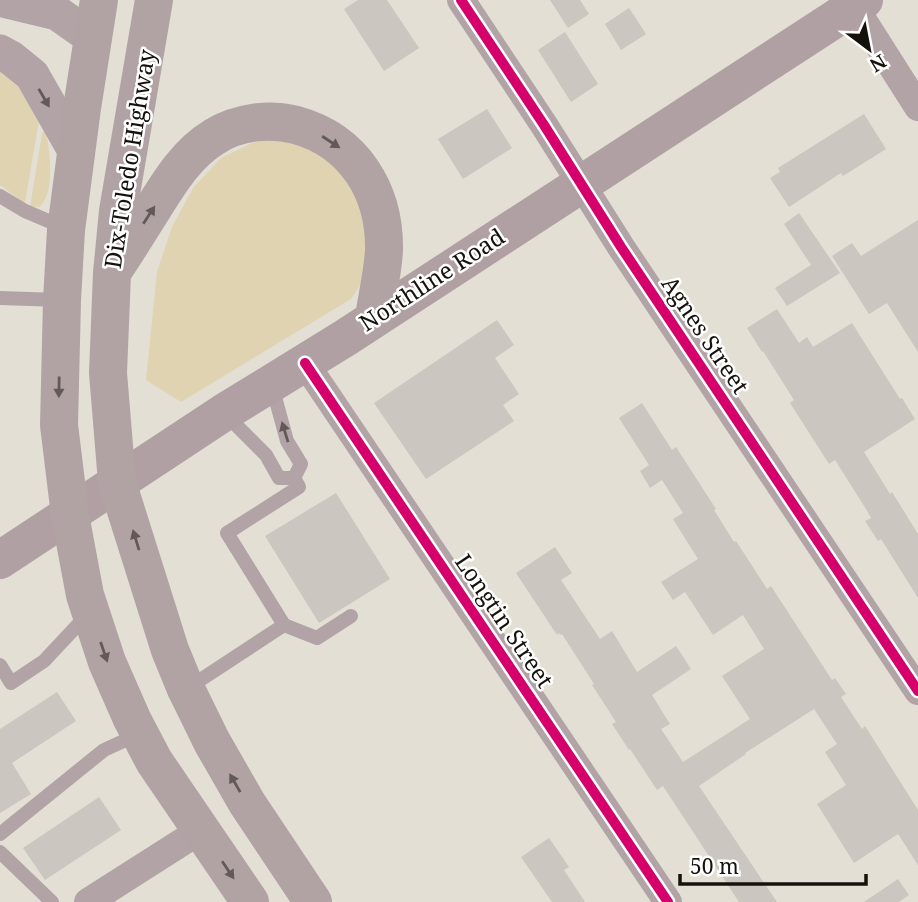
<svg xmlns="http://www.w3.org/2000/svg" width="918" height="902" font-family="'Noto Serif',serif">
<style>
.green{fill:#e0d3b1}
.building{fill:#cbc6bf}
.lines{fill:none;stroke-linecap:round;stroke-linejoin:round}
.service{stroke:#b1a3a6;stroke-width:14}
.minor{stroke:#b1a3a6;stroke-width:28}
.tertiary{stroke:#b1a3a6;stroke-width:35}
.secondary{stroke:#b0a0a3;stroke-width:38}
.primary{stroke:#b1a3a4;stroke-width:38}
.cycleway-casing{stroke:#fff;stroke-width:15}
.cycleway{stroke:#d6006c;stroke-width:10}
.oneway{fill:#635a58}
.labels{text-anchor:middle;stroke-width:5;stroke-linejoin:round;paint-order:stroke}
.street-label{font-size:23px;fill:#15120b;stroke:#fff}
</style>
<rect width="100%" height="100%" fill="#e3dfd4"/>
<!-- green -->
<g class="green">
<polygon points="0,69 12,78 40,115 25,202 23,202 0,185"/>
<path d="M45,129c5,20 11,64 -6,78h-9l12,-73z"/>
<polygon points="271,139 324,146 362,191 369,271 351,299 181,402 146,380 157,272 172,227 193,188 221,158 252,143"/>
</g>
<!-- building -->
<g class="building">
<polygon points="358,0 387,0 419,48 384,71 344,9"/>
<polygon points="550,0 580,0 589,14 568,28"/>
<polygon points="629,8 646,34 621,50 605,24"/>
<polygon points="565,32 598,84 571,102 538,50"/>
<polygon points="487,109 512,148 463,179 438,139"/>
<polygon points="864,114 886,149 843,176 841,173 789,207 770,178 780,172 778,168"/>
<polygon points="799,213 840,273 787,306 775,288 811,265 784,224"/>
<polygon points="918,220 918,352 887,303 869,314 832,256 852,243 861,256"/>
<polygon points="777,309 799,343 807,337 813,347 852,323 900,399 902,398 915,419 864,452 890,494 892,492 918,534 918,598 881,539 878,541 865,521 871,518 866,509 835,460 829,464 790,403 794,400 763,351 762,352 747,328"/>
<polygon points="497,320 514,345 495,358 519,394 503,405 514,421 426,479 374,403"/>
<polygon points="642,403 672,450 676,447 716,509 714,510 734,542 736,541 767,589 771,586 832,680 835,678 846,694 841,697 862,729 865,726 918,810 918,865 898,834 854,863 817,804 846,785 825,752 837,744 814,709 745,753 746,754 699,786 777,902 739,902 663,786 657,790 630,749 629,750 612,724 616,722 592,685 594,684 562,634 560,635 559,633 557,635 516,573 555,547 572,573 561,580 600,639 612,631 637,672 676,646 691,669 652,695 670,724 661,729 683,762 750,719 722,676 764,649 743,615 713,635 685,592 673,600 661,582 698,559 673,519 683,513 662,480 650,488 640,471 649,465 619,418"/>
<polygon points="336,493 390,579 319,623 265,536"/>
<polygon points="57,692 76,721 12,763 31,794 0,813 0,729"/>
<polygon points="99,797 121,830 45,880 23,848"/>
<polygon points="549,838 569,867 564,870 585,902 552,902 521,857"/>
<polygon points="898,879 909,895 899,902 864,902"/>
</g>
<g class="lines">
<!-- service -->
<g class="service">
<polyline points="0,196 25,211 65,228"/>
<polyline points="0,298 60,300"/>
<polyline points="225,414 266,455 279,478 294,478"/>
<polyline points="284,625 317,638 351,616"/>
<polyline points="0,665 11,683 44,661 88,614"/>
<polyline points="188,688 284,625 227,533 299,487 294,478 301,464 287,441 272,386"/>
<polyline points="0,834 104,750 139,734"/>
<polyline points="0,852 52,902"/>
</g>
<!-- minor -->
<g class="minor">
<polyline points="461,0 544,125 621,247 918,691"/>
<polyline points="850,0 918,107"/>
<polyline points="305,363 668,902"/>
<polyline points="88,902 201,830"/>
</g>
<!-- tertiary -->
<g class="tertiary">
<polyline points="3,0 57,13 94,39"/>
<polyline points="0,52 11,58 32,75 77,154"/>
</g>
<!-- secondary -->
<polyline class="secondary" points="0,560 223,413 345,338 864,0"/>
<!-- primary -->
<g class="primary">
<polyline points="99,0 82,108 66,230 62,300 59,425 70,515 85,595 107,662 132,719 154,761 250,902"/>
<polyline points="154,0 118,211 112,273 108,373 117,482 170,650 186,689 212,742 247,803 313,902"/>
<path d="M115,268c13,-19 25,-39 37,-58 17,-27 34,-56 62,-73 23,-15 55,-19 82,-12 58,16 89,66 88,125 -1,22 -7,46 -10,68"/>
</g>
<defs>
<g id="cycleway">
<polyline points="461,0 544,125 621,247 918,691"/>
<polyline points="305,363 668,902"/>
</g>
</defs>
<!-- cycleway casing -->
<use href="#cycleway" class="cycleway-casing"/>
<!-- cycleway -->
<use href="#cycleway" class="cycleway"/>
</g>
<!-- one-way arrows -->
<defs><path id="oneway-solid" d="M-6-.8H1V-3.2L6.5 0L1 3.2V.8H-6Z" transform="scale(1.75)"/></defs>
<g class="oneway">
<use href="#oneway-solid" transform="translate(44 98) rotate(60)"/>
<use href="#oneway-solid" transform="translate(331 142) rotate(33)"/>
<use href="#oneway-solid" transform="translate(149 215) rotate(-57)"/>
<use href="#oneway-solid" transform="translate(59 387) rotate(91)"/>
<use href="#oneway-solid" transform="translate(285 432) rotate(-107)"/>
<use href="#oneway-solid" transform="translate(136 540) rotate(-107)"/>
<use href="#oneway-solid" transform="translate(104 652) rotate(71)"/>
<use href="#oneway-solid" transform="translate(235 783) rotate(-120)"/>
<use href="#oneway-solid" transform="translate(228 870) rotate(56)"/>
</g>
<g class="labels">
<!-- street labels -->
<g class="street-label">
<text transform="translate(130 159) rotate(-81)" y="8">Dix-Toledo Highway</text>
<text transform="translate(432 280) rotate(-33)" y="8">Northline Road</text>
<text transform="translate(705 335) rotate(56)" y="8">Agnes Street</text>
<text transform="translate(504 621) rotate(56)" y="8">Longtin Street</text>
</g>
</g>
<!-- north arrow -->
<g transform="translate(869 49) rotate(148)" stroke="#ffffff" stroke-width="5" paint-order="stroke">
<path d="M0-5L12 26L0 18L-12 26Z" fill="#15120b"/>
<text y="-10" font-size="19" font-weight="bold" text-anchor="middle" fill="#15120b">N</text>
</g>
<!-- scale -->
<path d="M680 874v10h186v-10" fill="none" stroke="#15120b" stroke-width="3.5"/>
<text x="690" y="874" font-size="21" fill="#15120b" stroke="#ffffff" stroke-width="5" paint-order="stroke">50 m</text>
</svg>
